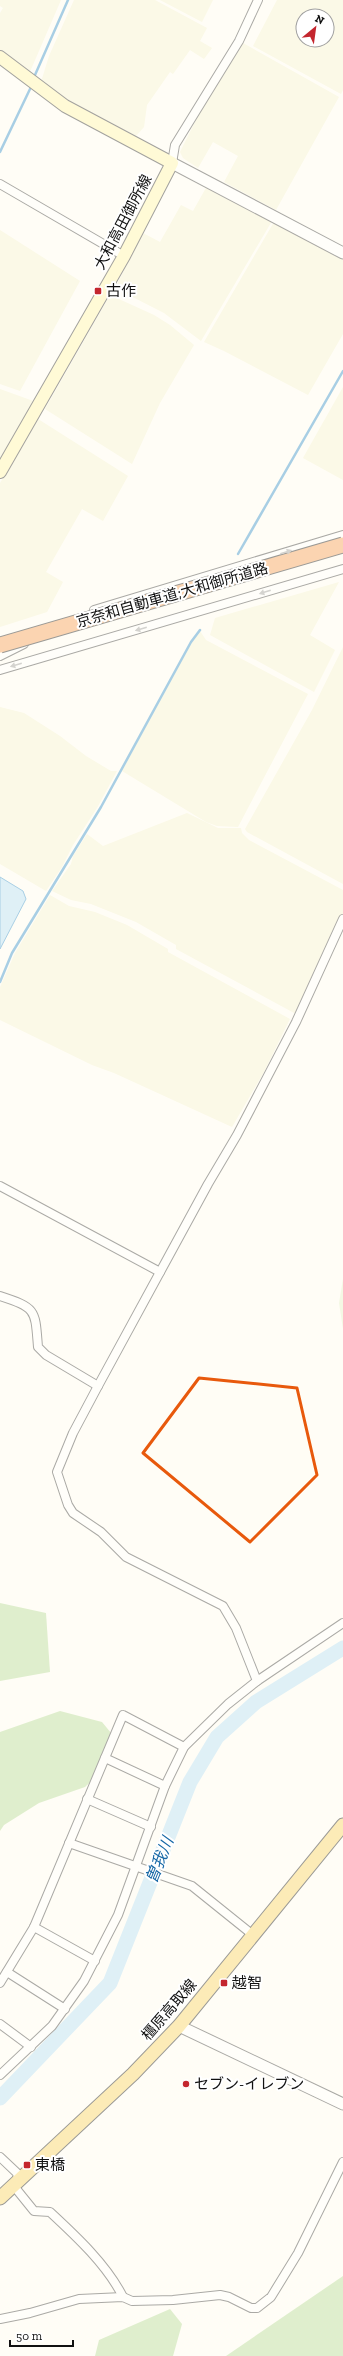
<svg xmlns="http://www.w3.org/2000/svg" width="343" height="2356" font-family="'Zilla Slab','Noto Sans JP',serif">
<style>
.farmland{fill:#f6f3d4;fill-rule:evenodd}
.forest{fill:#b9dc9c}
.pitch{fill:#e6f2cf}
.water{fill:#b9e0f7;stroke:#3f96cf}
.lines{fill:none;stroke-linecap:round;stroke-linejoin:round}
.stream{stroke:#3f96cf;stroke-width:2.5}
.river{stroke:#b9e0f7;stroke-width:15}
.minor-casing{stroke:#444;stroke-width:10}
.tertiary-casing{stroke:#444;stroke-width:13}
.secondary-casing{stroke:#333;stroke-width:14}
.primary-casing{stroke:#222;stroke-width:15}
.minor{stroke:#fff;stroke-width:8}
.tertiary{stroke:#fff;stroke-width:11}
.secondary{stroke:#fff6b0;stroke-width:12}
.primary{stroke:#f9d66b;stroke-width:13}
.motorway-bridge-casing{stroke:#222;stroke-width:17;stroke-linecap:butt}
.motorway-bridge{stroke:#f5a25d;stroke-width:15}
.oneway{fill:#a0a0a0}
.marked{fill:none;stroke:#e8590c;stroke-width:3;stroke-linejoin:round}
.poi-dot{fill:#c4262e;stroke:#fff;stroke-width:1.5}
.labels{text-anchor:middle;stroke-width:4;stroke-linejoin:round;paint-order:stroke}
.street-label{font-size:15px;fill:#111;stroke:#fff}
.poi-label{font-size:15px;fill:#111;stroke:#fff;text-anchor:start}
.water-label{font-size:16px;font-style:italic;fill:#1768a6;stroke:#fff}
</style>
<rect width="100%" height="100%" fill="#fffdf5"/>
<!-- farmland -->
<g class="farmland">
<polygon points="0,0 61,0 29,74 0,51 0,13 3,8 0,6"/>
<polygon points="74,0 155,0 207,28 200,41 212,48 204,59 190,50 173,74 170,72 147,105 144,127 136,136 78,107 41,82 49,56"/>
<polygon points="160,0 213,0 202,22"/>
<path d="M277,0h66v90l-2,4 -88,-48zM303,16h24v24h-24z"/>
<polygon points="243,43 339,97 276,210 224,182 238,156 213,142 198,168 183,158 180,152 200,112"/>
<polygon points="207,186 272,221 201,341 164,313 115,288 143,233 160,242 181,205 193,211"/>
<polygon points="274,222 343,258 343,334 308,395 224,351 204,342"/>
<polygon points="0,230 80,281 20,391 0,384"/>
<polygon points="110,295 154,315 170,325 194,345 160,403 132,464 45,409"/>
<polygon points="343,387 343,480 303,458"/>
<polygon points="0,389 36,402 0,460"/>
<polygon points="38,419 128,476 103,521 82,509 46,572 63,582 47,612 0,627 0,483"/>
<polygon points="339,582 310,635 335,650 314,692 210,635 215,618"/>
<polygon points="200,631 206,640 308,694 238,827 217,826 206,822 122,771 187,649"/>
<polygon points="343,647 343,884 247,832 245,829 312,710"/>
<polygon points="0,707 24,713 60,736 86,756 111,771 117,771 97,808 73,845 62,867 46,891 0,864"/>
<polygon points="187,813 218,828 241,828 242,833 249,840 343,890 343,915 296,1014 176,949 176,945 136,922 91,904 71,900 52,891 71,864 73,856 87,834 103,846"/>
<polygon points="50,895 69,906 95,912 127,925 168,949 168,952 290,1019 264,1072 232,1127 114,1073 92,1065 0,1020 0,987 15,953"/>
</g>
<!-- forest -->
<g class="forest">
<polygon points="0,1603 46,1613 50,1672 0,1681"/>
<polygon points="60,1711 102,1722 116,1739 104,1769 85,1787 39,1803 4,1825 0,1831 0,1732"/>
<polygon points="343,2276 343,2356 226,2356"/>
<polygon points="170,2309 182,2324 173,2356 95,2356 99,2340"/>
</g>
<!-- pitch -->
<polygon class="pitch" points="343,1279 343,1329 339,1303"/>
<!-- water -->
<polygon class="water" points="0,877 23,891 26,899 0,949"/>
<g class="lines">
<!-- stream -->
<g class="stream">
<polyline points="35,75 68,0"/>
<polyline points="0,152 30,89"/>
<polyline points="238,554 343,371"/>
<polyline points="0,982 12,953 101,807 191,642 200,630"/>
</g>
<!-- river -->
<polyline class="river" points="0,2098 110,1983 190,1782 217,1737 256,1702 343,1648"/>
<defs>
<g id="minor">
<polyline points="172,163 175,145 239,41 258,0"/>
<polyline points="0,184 124,256"/>
<polyline points="94,610 343,535"/>
<polyline points="0,656 24,644"/>
<polyline points="0,670 343,569"/>
<polyline points="0,1186 160,1272"/>
<path d="M0,1296c37,12 35,14 38,51l8,8 52,31"/>
<polyline points="257,1681 236,1628 223,1606 126,1557 101,1532 73,1513 68,1505 57,1472 73,1433 98,1386 208,1184 237,1135 296,1022 343,919"/>
<polyline points="105,1758 165,1786"/>
<polyline points="87,1799 151,1827"/>
<polyline points="69,1843 192,1886 253,1935"/>
<polyline points="34,1927 95,1961"/>
<polyline points="7,1972 65,2009"/>
<polyline points="0,1983 34,1927 123,1715 184,1747"/>
<polyline points="0,2024 31,2047"/>
<polyline points="0,2075 52,2026 84,1981 118,1915 165,1786 184,1747 228,1704 257,1681 343,1623"/>
<polyline points="0,2157 17,2173 18,2179"/>
<path d="M13,2185l21,26 16,1c27,25 57,53 73,85"/>
<polyline points="0,2319 30,2313 79,2299 123,2297 132,2301 173,2300 220,2295 229,2297 251,2308 257,2308 271,2297 298,2253 343,2162"/>
</g>
<g id="tertiary">
<polyline points="172,163 343,253"/>
<polyline points="179,2026 343,2104"/>
</g>
<polyline id="secondary" points="0,57 65,106 172,163 124,256 0,472"/>
<polyline id="primary" points="0,2198 133,2074 179,2026 343,1825"/>
</defs>
<!-- minor casing -->
<use href="#minor" class="minor-casing"/>
<!-- tertiary casing -->
<use href="#tertiary" class="tertiary-casing"/>
<!-- secondary casing -->
<use href="#secondary" class="secondary-casing"/>
<!-- primary casing -->
<use href="#primary" class="primary-casing"/>
<!-- minor -->
<use href="#minor" class="minor"/>
<!-- tertiary -->
<use href="#tertiary" class="tertiary"/>
<!-- secondary -->
<use href="#secondary" class="secondary"/>
<!-- primary -->
<use href="#primary" class="primary"/>
<defs>
<polyline id="motorway-bridge" points="0,645 343,545"/>
</defs>
<!-- motorway-bridge casing -->
<use href="#motorway-bridge" class="motorway-bridge-casing"/>
<!-- motorway-bridge -->
<use href="#motorway-bridge" class="motorway-bridge"/>
</g>
<!-- one-way arrows -->
<defs><path id="oneway-solid" d="M-6-.8H1V-3.2L6.5 0L1 3.2V.8H-6Z"/></defs>
<g class="oneway">
<use href="#oneway-solid" transform="translate(286 552) rotate(-17)"/>
<use href="#oneway-solid" transform="translate(265 592) rotate(163)"/>
<use href="#oneway-solid" transform="translate(141 629) rotate(164)"/>
<use href="#oneway-solid" transform="translate(16 665) rotate(164)"/>
</g>
<!-- marked area -->
<path d="M0 0H343V2356H0ZM199,1378l98,10 20,87 -67,67 -107,-89z" fill="#fffdf5" fill-opacity=".55" fill-rule="evenodd"/>
<path class="marked" d="M199,1378l98,10 20,87 -67,67 -107,-89z"/>
<!-- markers -->
<g class="poi-dot">
<rect x="94" y="287" width="8" height="8" rx="2"/>
<rect x="220" y="1979" width="8" height="8" rx="2"/>
<circle cx="186" cy="2084" r="4"/>
<rect x="23" y="2161" width="8" height="8" rx="2"/>
</g>
<g class="labels">
<!-- street labels -->
<g class="street-label">
<text transform="translate(123 222) rotate(-62)" y="5">大和高田御所線</text>
<text transform="translate(172 595) rotate(-16)" y="5">京奈和自動車道;大和御所道路</text>
<text transform="translate(169 2010) rotate(-49)" y="5">橿原高取線</text>
</g>
<!-- poi labels -->
<g class="poi-label">
<text x="106" y="296">古作</text>
<text x="232" y="1988">越智</text>
<text x="194" y="2089">セブン-イレブン</text>
<text x="35" y="2170">東橋</text>
</g>
<!-- water labels -->
<g class="water-label">
<text transform="translate(159 1860) rotate(-68)" y="6">曽我川</text>
</g>
</g>
<!-- north arrow -->
<g transform="translate(315 28) rotate(29)"><circle r="19" fill="#ffffff" stroke="#a0a0a0"/>
<path d="M0-3L7 15L0 10L-7 15Z" fill="#c4262e"/>
<text y="-6" font-size="11" font-weight="bold" text-anchor="middle" fill="#111111">N</text>
</g>
<!-- scale -->
<path d="M10 2340v6h63v-6" fill="none" stroke="#111111" stroke-width="2"/>
<text x="16" y="2340" font-size="12" fill="#111111" stroke="#ffffff" stroke-width="3" paint-order="stroke">50 m</text>
</svg>
